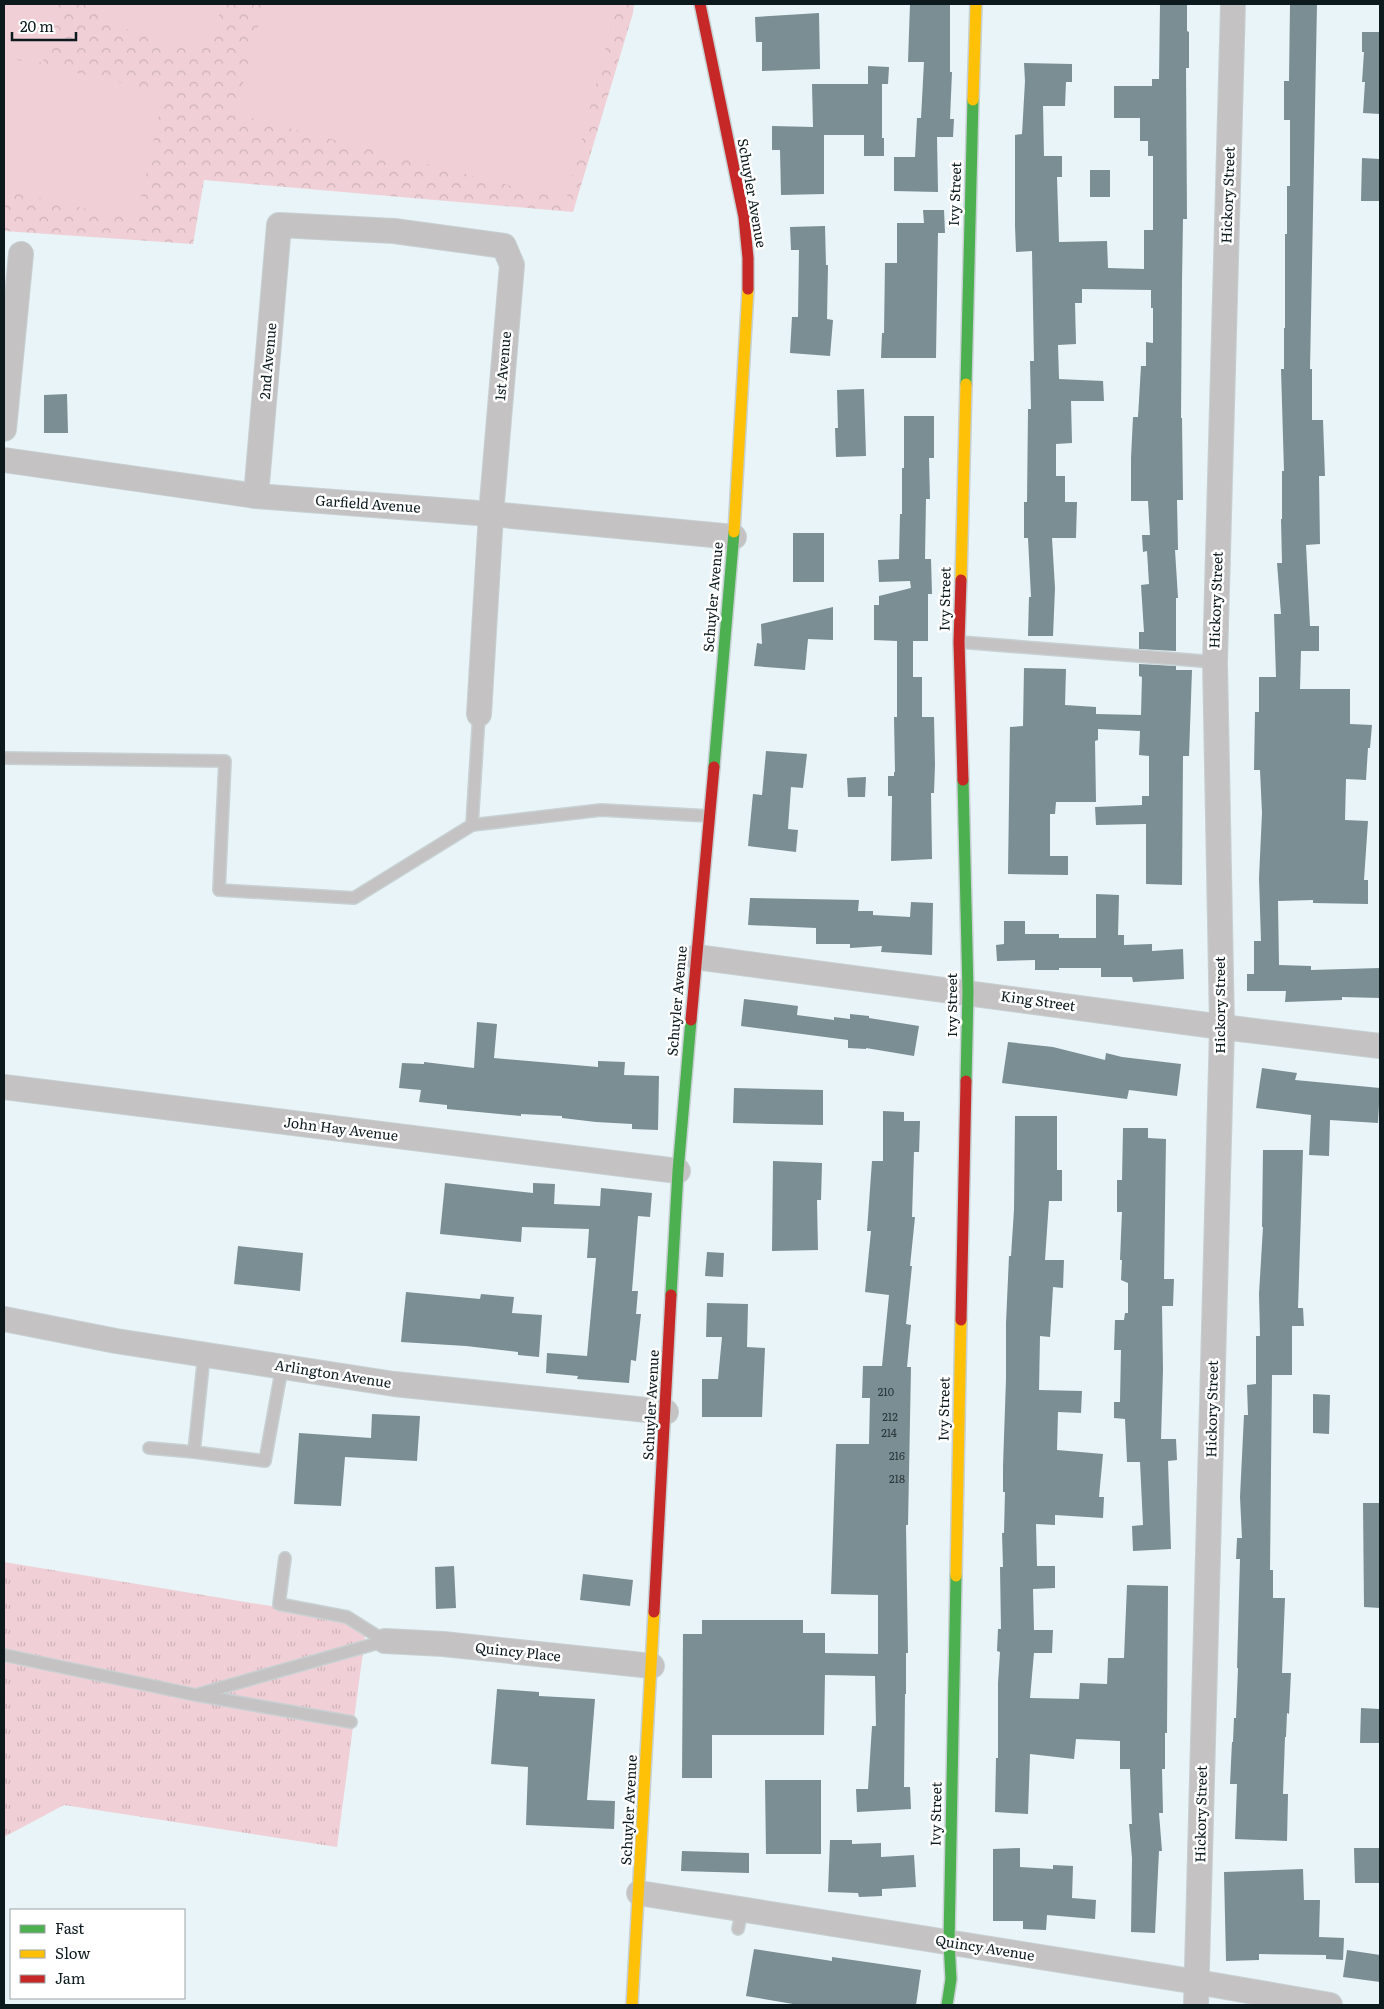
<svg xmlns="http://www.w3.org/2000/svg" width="1384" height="2009" font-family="Literata,serif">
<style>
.grass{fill:url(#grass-tufts)}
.forest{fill:url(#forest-crowns)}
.pitch{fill:#f0d0d6}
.building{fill:#7b8e93}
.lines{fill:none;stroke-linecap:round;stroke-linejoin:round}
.lane-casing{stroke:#c7d0d2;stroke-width:14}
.street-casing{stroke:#c7d0d2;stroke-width:26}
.fast-casing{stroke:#c7d0d2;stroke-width:14}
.slow-casing{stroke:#c7d0d2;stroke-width:14}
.jam-casing{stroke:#c7d0d2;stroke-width:14}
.lane{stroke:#c4c2c2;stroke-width:11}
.street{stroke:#c4c2c2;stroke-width:24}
.fast{stroke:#4caf50;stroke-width:11}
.slow{stroke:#ffc107;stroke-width:11}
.jam{stroke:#c62828;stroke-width:11}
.labels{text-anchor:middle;stroke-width:5;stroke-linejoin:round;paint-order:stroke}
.number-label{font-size:11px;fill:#28373a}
.street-label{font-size:14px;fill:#0d1a1d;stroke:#fff}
</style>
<defs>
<pattern id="grass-tufts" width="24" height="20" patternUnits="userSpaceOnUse" patternTransform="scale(1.25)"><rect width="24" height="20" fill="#f0d0d6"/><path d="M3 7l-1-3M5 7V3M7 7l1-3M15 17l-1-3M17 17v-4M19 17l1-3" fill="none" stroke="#cdb2b7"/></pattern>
<pattern id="forest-crowns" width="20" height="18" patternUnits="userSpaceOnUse" patternTransform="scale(1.25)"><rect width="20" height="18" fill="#f0d0d6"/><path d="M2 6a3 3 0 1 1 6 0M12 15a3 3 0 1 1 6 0" fill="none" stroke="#cdb2b7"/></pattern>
</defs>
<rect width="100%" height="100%" fill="#e8f4f7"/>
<!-- grass -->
<polygon class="grass" points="4,1562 367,1622 337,1847 64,1805 4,1837"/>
<!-- forest -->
<polygon class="forest" points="4,4 634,4 633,13 573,212 204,180 193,244 4,231"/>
<!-- pitch -->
<g class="pitch">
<polygon points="4,4 58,4 43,63 4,53"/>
<polygon points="94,4 222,4 212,43 166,42 133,33 96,8"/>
<polygon points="264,4 617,4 566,200 235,114"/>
<polygon points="4,57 164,92 136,220 4,190"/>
</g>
<!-- building -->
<g class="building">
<polygon points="910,4 950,4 950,72 952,72 950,119 954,119 953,137 937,137 938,192 894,191 894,157 915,157 917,118 921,118 924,62 908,62"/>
<polygon points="1160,4 1187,4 1187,31 1189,32 1189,68 1186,68 1187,219 1183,219 1182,282 1181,418 1182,418 1183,500 1177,500 1178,550 1175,550 1178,598 1176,598 1176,651 1139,649 1139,632 1144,632 1141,585 1149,584 1147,551 1143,552 1142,535 1150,535 1148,501 1131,501 1131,458 1133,417 1138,417 1141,366 1146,366 1146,342 1153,343 1153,308 1151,308 1151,290 1082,289 1082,303 1075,303 1076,344 1058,345 1059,379 1103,381 1104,401 1071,401 1072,443 1056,444 1056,476 1065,476 1065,502 1077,502 1076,538 1052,538 1055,588 1053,636 1028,636 1029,597 1031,597 1028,538 1024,538 1024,502 1027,502 1028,409 1031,409 1030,361 1034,361 1032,251 1016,252 1015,226 1015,135 1022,134 1025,81 1024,63 1072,64 1072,82 1066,82 1065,106 1043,106 1044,156 1062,156 1062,177 1057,177 1059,242 1107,241 1108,268 1144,269 1144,230 1153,230 1153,156 1148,156 1148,141 1140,141 1140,118 1114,118 1114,86 1152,86 1152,79 1159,79"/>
<polygon points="1290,4 1317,4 1310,369 1312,369 1312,420 1323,420 1325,476 1319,476 1320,544 1306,545 1310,626 1319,626 1319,651 1301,651 1300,689 1350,689 1350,724 1372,725 1370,748 1368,748 1366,780 1346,779 1345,820 1368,821 1364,880 1368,880 1368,904 1313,903 1313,900 1278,901 1279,965 1311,966 1311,970 1380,968 1380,998 1342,997 1342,1000 1285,1002 1286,991 1247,991 1247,974 1254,974 1254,941 1261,941 1259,878 1262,813 1260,770 1254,770 1255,712 1259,712 1259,677 1276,677 1274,614 1281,614 1277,563 1282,563 1281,519 1282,519 1282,471 1284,471 1281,369 1284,369 1284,328 1285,328 1285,234 1287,234 1287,186 1290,186 1290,120 1284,120 1284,81 1289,81"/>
<polygon points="819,13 820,69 762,71 762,42 756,42 755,17"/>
<polygon points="1362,32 1380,32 1380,114 1363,113 1365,82 1362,82 1364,52 1362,52"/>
<polygon points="868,66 889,67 888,84 882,84 882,138 884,138 884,156 864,156 864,135 824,135 824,194 781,195 780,150 772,150 772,126 813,127 812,84 868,84"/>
<polygon points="1362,158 1380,159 1379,201 1361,201"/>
<rect x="1090" y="170" width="20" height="27"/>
<polygon points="923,210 944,210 945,233 938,233 936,358 881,358 882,333 884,333 885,263 897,263 897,223 924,223"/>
<polygon points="825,226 826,265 828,265 827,319 833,320 830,356 790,353 792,317 798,317 799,250 791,250 790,227"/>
<polygon points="864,389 866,456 836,457 835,428 838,428 837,390"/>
<polygon points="67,394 68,433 44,433 44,395"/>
<polygon points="904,416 934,416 934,458 929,458 930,499 926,499 925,559 931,559 932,594 928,594 928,641 913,641 913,677 922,677 922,717 934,717 935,765 934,793 931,793 932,859 891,861 892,796 888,796 888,776 894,776 894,772 895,772 894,717 897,717 897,641 874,640 874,605 879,605 879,596 911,588 910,581 879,582 878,560 899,559 900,514 902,514 902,468 904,468"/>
<rect x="793" y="533" width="31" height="49"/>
<polygon points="833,607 833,640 808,639 805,670 754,666 757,643 762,644 761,624"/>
<polygon points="1139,664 1176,666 1176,670 1192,670 1189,756 1183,756 1182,885 1146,884 1146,824 1096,825 1095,807 1142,805 1142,796 1149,796 1149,756 1139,755 1140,731 1098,729 1098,740 1095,741 1096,802 1056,802 1055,814 1050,814 1050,856 1068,856 1068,875 1008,874 1010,727 1023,726 1024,668 1066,669 1065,705 1096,707 1096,714 1141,715 1142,677 1139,676"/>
<polygon points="766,751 807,754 803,788 791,787 788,829 798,830 796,852 748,846 753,794 762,795"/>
<polygon points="866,777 865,797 848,797 847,778"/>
<polygon points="1096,894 1119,895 1118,935 1124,935 1124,945 1152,944 1152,951 1183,949 1184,979 1133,982 1132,977 1101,977 1101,968 1059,968 1059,970 1035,970 1035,960 997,961 996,945 1004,944 1004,921 1025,921 1025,934 1059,934 1059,938 1096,938"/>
<polygon points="750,898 859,900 858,911 873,911 873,915 910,917 911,902 933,903 932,955 881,952 882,946 850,948 850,944 816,944 816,928 748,925"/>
<polygon points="744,999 798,1006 797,1015 834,1020 834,1017 850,1019 850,1014 869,1016 869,1018 919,1026 914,1056 866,1048 866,1049 848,1048 848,1040 741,1026"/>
<polygon points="477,1022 497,1024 494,1058 598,1067 598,1061 625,1062 624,1075 659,1076 658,1130 632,1129 632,1124 596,1122 562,1118 562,1116 521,1114 521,1116 447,1109 447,1105 419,1102 421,1090 399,1088 402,1063 424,1064 424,1062 474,1068"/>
<polygon points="1008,1042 1053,1047 1105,1060 1106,1053 1122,1057 1181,1064 1177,1096 1129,1090 1127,1099 1002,1083"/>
<polygon points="1262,1068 1297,1073 1295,1080 1380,1088 1378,1123 1330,1120 1329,1156 1309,1155 1311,1115 1256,1108"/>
<polygon points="734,1088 823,1090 823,1125 733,1123"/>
<polygon points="883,1111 904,1112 904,1121 920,1121 919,1152 914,1152 912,1217 915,1217 910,1266 912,1266 906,1324 911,1325 907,1367 911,1367 908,1525 906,1525 908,1653 906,1653 906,1694 905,1694 904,1787 910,1787 911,1809 857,1812 856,1789 868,1789 872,1726 876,1726 875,1676 825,1675 824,1735 712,1735 712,1778 682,1778 683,1634 702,1634 702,1620 803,1620 803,1633 825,1633 825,1653 878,1654 878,1595 831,1594 836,1444 869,1444 870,1398 862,1398 863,1366 882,1366 889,1295 865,1292 871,1231 867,1231 872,1161 883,1161"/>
<polygon points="1015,1116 1057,1116 1057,1170 1062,1170 1062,1201 1049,1201 1045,1260 1064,1260 1063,1288 1053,1287 1050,1337 1040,1336 1039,1390 1082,1391 1081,1413 1058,1412 1057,1450 1103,1454 1099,1497 1104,1497 1103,1518 1055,1515 1055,1525 1036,1524 1037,1566 1055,1566 1055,1588 1033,1589 1034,1630 1053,1630 1052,1653 1034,1653 1030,1698 1079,1699 1080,1683 1107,1684 1108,1658 1124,1658 1127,1585 1168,1586 1167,1733 1165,1733 1165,1769 1162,1769 1163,1813 1159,1813 1162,1851 1159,1851 1155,1933 1131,1932 1132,1858 1129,1824 1132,1824 1130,1769 1120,1769 1120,1741 1076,1739 1074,1759 1030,1754 1028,1814 995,1812 996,1758 998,1758 998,1683 1000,1652 997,1651 998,1629 1001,1629 1000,1567 1003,1567 1002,1533 1004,1533 1005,1492 1003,1492 1003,1466 1006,1379 1006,1323 1009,1256 1011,1256 1014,1210"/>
<polygon points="1123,1128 1148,1128 1148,1138 1166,1139 1164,1279 1174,1279 1173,1306 1162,1306 1163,1370 1161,1439 1176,1439 1177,1460 1168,1461 1171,1549 1133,1551 1132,1526 1143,1525 1140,1462 1127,1462 1125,1419 1114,1418 1114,1402 1120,1402 1121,1350 1114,1350 1115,1320 1124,1320 1125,1313 1128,1313 1128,1283 1121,1280 1122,1260 1120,1260 1122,1212 1117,1212 1117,1180 1122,1180"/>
<polygon points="1263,1150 1303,1150 1298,1308 1303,1308 1304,1326 1292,1326 1292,1375 1272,1375 1270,1570 1273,1570 1273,1598 1285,1598 1282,1673 1291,1673 1289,1714 1287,1713 1286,1737 1285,1737 1283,1794 1288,1794 1287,1841 1235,1839 1237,1784 1230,1784 1232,1742 1233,1742 1234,1718 1236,1718 1238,1668 1237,1668 1240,1559 1236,1559 1237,1538 1242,1538 1240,1497 1244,1415 1248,1415 1247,1385 1256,1384 1256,1336 1260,1336 1259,1294 1263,1227 1262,1227"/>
<polygon points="773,1161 822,1163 821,1200 817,1200 818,1250 772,1251"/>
<polygon points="445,1183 533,1193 533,1183 555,1184 554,1204 600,1206 601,1188 652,1193 650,1217 638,1216 632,1291 638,1291 636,1314 641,1314 636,1361 631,1360 629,1383 577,1379 578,1376 546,1373 547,1353 587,1356 596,1258 587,1258 589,1229 522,1227 521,1242 440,1234"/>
<polygon points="238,1246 303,1253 300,1291 234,1284"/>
<polygon points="707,1252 724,1253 723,1277 705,1276"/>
<polygon points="406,1292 480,1299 481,1294 514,1297 512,1313 542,1315 539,1357 518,1355 518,1352 466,1346 401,1342"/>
<polygon points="707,1303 748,1304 747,1347 765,1348 762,1417 702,1417 702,1379 718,1379 722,1337 706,1337"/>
<polygon points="1313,1394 1330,1395 1329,1434 1313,1433"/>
<polygon points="372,1414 420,1416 417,1461 345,1457 341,1506 294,1504 299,1433 371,1438"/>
<polygon points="1363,1503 1380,1503 1380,1608 1364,1607"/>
<polygon points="454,1566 456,1608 436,1609 435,1567"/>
<polygon points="583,1574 633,1580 630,1606 580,1600"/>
<polygon points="497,1689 539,1692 539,1696 595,1699 587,1800 615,1801 614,1829 526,1825 528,1767 491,1764"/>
<polygon points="1361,1708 1380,1709 1380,1743 1360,1743"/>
<polygon points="765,1780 821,1780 821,1854 766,1854"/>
<polygon points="830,1840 852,1840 852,1844 881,1843 881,1857 914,1855 916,1887 882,1889 882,1896 859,1897 858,1893 828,1892"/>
<polygon points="1020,1848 1020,1867 1053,1869 1053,1865 1073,1866 1072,1898 1096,1900 1095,1919 1047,1915 1046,1930 1023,1929 1023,1921 993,1921 993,1849"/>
<polygon points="1354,1848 1380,1848 1380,1883 1355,1883"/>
<polygon points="682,1851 749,1853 749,1873 681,1871"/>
<polygon points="1303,1869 1304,1900 1320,1900 1319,1937 1344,1938 1343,1960 1326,1959 1326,1955 1259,1954 1259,1960 1226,1961 1224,1872"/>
<polygon points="754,1949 832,1961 832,1957 921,1970 916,2005 799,2005 746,1996"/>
<polygon points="1347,1950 1380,1955 1380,1982 1343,1977"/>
</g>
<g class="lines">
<defs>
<g id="lane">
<polyline points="959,642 1215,662"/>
<polyline points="4,758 225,761 219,890 354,898 472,825 601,810 709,816"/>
<polyline points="472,825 479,714"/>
<polyline points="204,1355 194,1452 265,1461 282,1367"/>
<polyline points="149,1448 194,1452"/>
<polyline points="285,1558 279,1604 347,1617 385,1641"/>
<polyline points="4,1655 196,1695 351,1722"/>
<polyline points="199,1694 385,1641"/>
<polyline points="738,1929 742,1910"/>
</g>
<g id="street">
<polyline points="4,429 21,254"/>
<polyline points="4,460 256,496 491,514 734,537"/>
<polyline points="256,496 279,225 394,231 504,246 512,265 491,514 479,714"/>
<polyline points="696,957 1222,1027 1380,1046"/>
<polyline points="4,1087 678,1171"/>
<polyline points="4,1319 116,1341 394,1384 666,1412"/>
<polyline points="385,1641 443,1644 652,1666"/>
<polyline points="639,1893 1197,1982 1330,2005"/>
<polyline points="1196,2005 1222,1027 1215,662 1233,4"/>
</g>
<g id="fast">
<polyline points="966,384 973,100"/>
<polyline points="714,767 734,532"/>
<polyline points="963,780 968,992 966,1081"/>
<polyline points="671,1295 678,1171 691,1020"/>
<polyline points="947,2005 951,1979 949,1943 956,1576"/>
</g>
<g id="slow">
<polyline points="973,100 976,4"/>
<polyline points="734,532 748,289"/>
<polyline points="961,580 966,384"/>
<polyline points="956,1576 961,1320"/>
<polyline points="632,2005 654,1612"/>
</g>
<g id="jam">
<polyline points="700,4 744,217 748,258 748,289"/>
<polyline points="961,580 959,642 963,780"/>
<polyline points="691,1020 714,767"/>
<polyline points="961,1320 966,1081"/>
<polyline points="654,1612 671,1295"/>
</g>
</defs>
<!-- lane casing -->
<use href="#lane" class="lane-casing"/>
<!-- street casing -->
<use href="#street" class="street-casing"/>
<!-- fast casing -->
<use href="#fast" class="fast-casing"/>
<!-- slow casing -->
<use href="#slow" class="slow-casing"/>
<!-- jam casing -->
<use href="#jam" class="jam-casing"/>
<!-- lane -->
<use href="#lane" class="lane"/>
<!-- street -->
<use href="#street" class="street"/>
<!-- fast -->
<use href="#fast" class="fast"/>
<!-- slow -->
<use href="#slow" class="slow"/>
<!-- jam -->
<use href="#jam" class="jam"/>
</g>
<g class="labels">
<!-- number labels -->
<g class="number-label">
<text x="886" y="1396">210</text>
<text x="890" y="1421">212</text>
<text x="889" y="1437">214</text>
<text x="897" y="1460">216</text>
<text x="897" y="1483">218</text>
</g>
<!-- street labels -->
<g class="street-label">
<text transform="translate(752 193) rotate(80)" y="5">Schuyler Avenue</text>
<text transform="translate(955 194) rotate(-88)" y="5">Ivy Street</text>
<text transform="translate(1228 195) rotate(-88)" y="5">Hickory Street</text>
<text transform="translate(268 361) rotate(-85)" y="5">2nd Avenue</text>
<text transform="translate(503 366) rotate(-85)" y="5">1st Avenue</text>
<text transform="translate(368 504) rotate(4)" y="5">Garfield Avenue</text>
<text transform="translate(713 597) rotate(-85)" y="5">Schuyler Avenue</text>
<text transform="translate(945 599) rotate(-89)" y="5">Ivy Street</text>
<text transform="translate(1216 600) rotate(-88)" y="5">Hickory Street</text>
<text transform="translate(677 1001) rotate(-85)" y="5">Schuyler Avenue</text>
<text transform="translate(1038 1001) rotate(8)" y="5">King Street</text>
<text transform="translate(952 1005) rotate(-90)" y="5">Ivy Street</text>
<text transform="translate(1220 1005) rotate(-90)" y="5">Hickory Street</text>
<text transform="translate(341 1129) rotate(7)" y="5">John Hay Avenue</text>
<text transform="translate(333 1374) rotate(9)" y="5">Arlington Avenue</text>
<text transform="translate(651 1405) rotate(-87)" y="5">Schuyler Avenue</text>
<text transform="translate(944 1409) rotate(-89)" y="5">Ivy Street</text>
<text transform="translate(1212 1409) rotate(-89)" y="5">Hickory Street</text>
<text transform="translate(518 1652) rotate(6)" y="5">Quincy Place</text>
<text transform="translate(629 1810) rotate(-87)" y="5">Schuyler Avenue</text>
<text transform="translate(936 1814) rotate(-89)" y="5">Ivy Street</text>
<text transform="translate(1201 1814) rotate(-89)" y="5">Hickory Street</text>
<text transform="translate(985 1948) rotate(9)" y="5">Quincy Avenue</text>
</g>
</g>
<!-- border -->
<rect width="1384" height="2009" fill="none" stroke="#0d1a1d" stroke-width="10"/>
<!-- legend -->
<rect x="10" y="1909" width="175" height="90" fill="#ffffff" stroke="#9ea3a5"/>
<rect x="20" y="1925" width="25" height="8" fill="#4caf50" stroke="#9ea3a5"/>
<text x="55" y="1934" font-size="15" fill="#0d1a1d">Fast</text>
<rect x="20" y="1950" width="25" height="8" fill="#ffc107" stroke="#9ea3a5"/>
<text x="55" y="1959" font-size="15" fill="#0d1a1d">Slow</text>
<rect x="20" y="1975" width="25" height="8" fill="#c62828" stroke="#9ea3a5"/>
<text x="55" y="1984" font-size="15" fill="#0d1a1d">Jam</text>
<!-- scale -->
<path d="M12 32v8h64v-8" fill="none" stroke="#0d1a1d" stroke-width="2.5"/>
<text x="20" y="32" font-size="15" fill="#0d1a1d" stroke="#ffffff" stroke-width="4" paint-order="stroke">20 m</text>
</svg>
